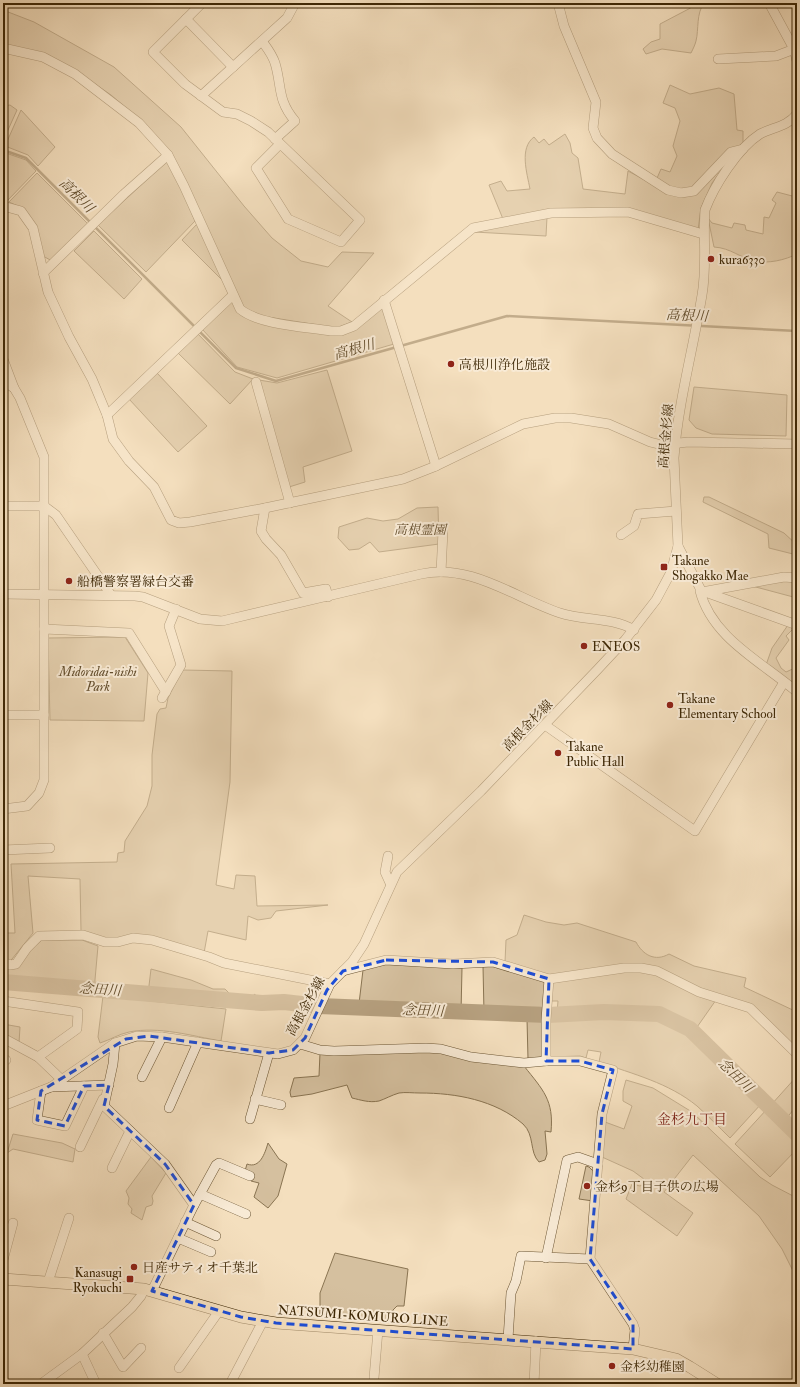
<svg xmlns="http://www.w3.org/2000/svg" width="800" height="1387" font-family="'IM FELL Double Pica','Noto Serif JP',serif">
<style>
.green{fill:#d5c09f;stroke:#897452}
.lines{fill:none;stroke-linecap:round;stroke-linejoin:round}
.stream{stroke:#86704e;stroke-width:2.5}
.river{stroke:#b6a07f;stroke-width:16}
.minor-casing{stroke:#6b5533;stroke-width:10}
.major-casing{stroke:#3d2705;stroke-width:12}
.minor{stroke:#f8ead5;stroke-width:9}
.major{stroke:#f4dfbe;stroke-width:11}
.marked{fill:none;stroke:#1d4ed8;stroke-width:3;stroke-dasharray:8 5;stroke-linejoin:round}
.poi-dot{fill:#8f2418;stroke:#f8ead5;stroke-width:1.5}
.labels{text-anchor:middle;stroke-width:4;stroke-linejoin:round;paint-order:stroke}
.poi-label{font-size:13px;fill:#3d2705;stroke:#f8ead5;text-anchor:start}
.street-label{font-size:13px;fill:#3d2705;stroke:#f8ead5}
.park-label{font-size:13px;font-style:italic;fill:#634d2c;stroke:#f8ead5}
.water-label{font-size:14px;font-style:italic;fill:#614b2a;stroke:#f8ead5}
.neighbourhood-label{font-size:14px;fill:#7a1f14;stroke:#f8ead5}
</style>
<rect width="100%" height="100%" fill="#f4dfbe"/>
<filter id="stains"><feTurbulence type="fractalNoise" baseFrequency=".005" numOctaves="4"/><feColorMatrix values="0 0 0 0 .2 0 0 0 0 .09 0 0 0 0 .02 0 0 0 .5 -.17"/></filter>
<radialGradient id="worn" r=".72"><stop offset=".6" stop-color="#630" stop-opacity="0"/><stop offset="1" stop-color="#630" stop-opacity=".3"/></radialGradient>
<!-- green -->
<g class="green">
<path d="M700,3h4c-8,11 -5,26 -8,38 -1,4 -3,8 -5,12l-29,-4 -16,5 -3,-5 8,-7 9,-3v-15z"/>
<polygon points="3,10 34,22 114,67 181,127 244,206 272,238 301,261 328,267 342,252 374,253 328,306 352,322 339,327 330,327 262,316 242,307 187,187 138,118 111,95 76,71 3,45"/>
<path d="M670,85l20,9 29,-6 15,6 3,36 6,1v11l-31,41 -11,25 -3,22 -72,-21 -123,10 -14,-34 12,-4 6,10 23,-2c-3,-16 -11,-41 4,-52l5,6 5,-4 5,6 16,-11 5,9 2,10 6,5 5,31 42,5 3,-23 26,14 7,-16 9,3 7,-16 -4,-10 7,-25 -5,-13 -12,-5z"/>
<polygon points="10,105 17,110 3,141 3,106"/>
<polygon points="21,110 55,147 38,166 28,155 5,146"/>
<polygon points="3,152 26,160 36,171 7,201 3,201"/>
<polygon points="167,161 181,187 195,221 146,272 98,225"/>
<polygon points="37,173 88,224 52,261 43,256 24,209 9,202"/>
<path d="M797,180v74c-12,6 -29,10 -42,7 -15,-3 -24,-13 -41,-14l-6,-29 4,5 20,5 2,-5 11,2 1,5 17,4 1,-17 5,1 7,-15 -4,-3 5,-8 19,5z"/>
<polygon points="547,217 546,236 474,232"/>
<polygon points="197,224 226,284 182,240"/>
<polygon points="94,231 142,279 124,299 74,251"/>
<polygon points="232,300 239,312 329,335 383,306 394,344 277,378 237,367 202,329"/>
<polygon points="197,333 235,372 253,379 230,404 178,353"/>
<polygon points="327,370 352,451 303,467 305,482 289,487 259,380 277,383"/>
<polygon points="157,373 207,426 178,452 129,399"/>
<polygon points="694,387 787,395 786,436 712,434 696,428 689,420"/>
<polygon points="704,497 709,497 784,533 797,545 797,555 769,548 768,534 703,502"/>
<polygon points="438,507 439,544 379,552 370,542 359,549 349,550 338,538 339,527 367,518 383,521 398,519 417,508"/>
<polygon points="786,581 797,582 797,598 752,586"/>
<polygon points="788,625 794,628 786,636 789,640 776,658 781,668 786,672 797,667 797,690 766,665 772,648"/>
<polygon points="125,637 148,673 144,721 50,720 48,638"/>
<polygon points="182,670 232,671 230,782 216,885 234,889 236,875 255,876 257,906 328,905 276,911 271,918 258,920 248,916 246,940 208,931 204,953 184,947 104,939 81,931 80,879 28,876 33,933 12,959 10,961 3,958 3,933 15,933 11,864 117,862 118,853 124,852 125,841 147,806 152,786 152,755 157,714 160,709 166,708 168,698"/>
<path d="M524,915l22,7 18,3 13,-2 59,19c7,13 19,20 33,12l25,12 52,12 -2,9 53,25v39l-33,-34 -64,-27 -43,-20 -108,7 -44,-15 1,-22 11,-5z"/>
<polygon points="42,940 82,940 98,946 94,991 3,981 3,964 10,967"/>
<polygon points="384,964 462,968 461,1013 358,1012 363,970"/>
<polygon points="483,966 494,966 545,981 544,1011 484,1013"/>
<polygon points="151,969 191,980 213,989 225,989 235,999 249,999 255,994 254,1007 148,994"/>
<polygon points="624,970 656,974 716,1000 695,1030 656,1010 605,1010 557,1013 558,1001 550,1001 550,982"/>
<path d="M103,996l123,13 -5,32c-29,-5 -62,-15 -92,-9 -10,2 -19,8 -29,11l-2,-6z"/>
<path d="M603,1016l53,1 33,15 73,71 -32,35c-11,-11 -22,-22 -33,-32 -28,-23 -64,-32 -98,-44l2,-10 -13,-2 -2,8 -6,-2 -29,1 -3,-8v-31z"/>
<polygon points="527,1019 543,1019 542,1053 541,1059 528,1059"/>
<polygon points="3,1024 20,1027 19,1043 3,1034"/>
<path d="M426,1051l98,15c19,24 30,34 27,66l-6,-1 2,23 -2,6 -6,2c-10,-10 -4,-27 -16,-38 -28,-24 -67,-31 -103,-31 -7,0 -15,-1 -21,0 -7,2 -14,6 -20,8 -10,2 -18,-1 -27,-3l-5,-13 -35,9 -21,3 -1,-5 4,-14 25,-2 1,-23z"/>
<polygon points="797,1076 797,1105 786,1119 771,1105"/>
<polygon points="626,1080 653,1088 692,1112 760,1177 772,1185 797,1198 797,1275 793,1271 782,1249 759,1216 693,1155 664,1192 693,1213 677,1236 626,1199 632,1184 640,1186 648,1182 633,1171 602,1157 605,1122 624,1129 632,1106 623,1101 623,1091"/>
<polygon points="767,1109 797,1139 797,1149 770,1177 735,1144"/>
<polygon points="13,1134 62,1143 75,1149 73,1162 13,1149 7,1153"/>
<path d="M268,1143l11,16 8,5 -9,32 -10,12 -14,-11 5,-14 -8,-2 2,-6 -8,-4 2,-7c13,5 18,-11 21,-21z"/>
<polygon points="151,1157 166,1173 152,1196 153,1201 152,1205 146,1207 142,1220 131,1213 132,1209 128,1204 129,1198 126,1191"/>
<polygon points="586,1166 589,1167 594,1172 593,1201 579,1199"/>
<polygon points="335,1253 408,1269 404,1306 397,1306 393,1310 391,1321 320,1315 320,1293"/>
</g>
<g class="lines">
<!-- stream -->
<polyline class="stream" points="3,150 26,158 236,368 276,381 507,316 797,331"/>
<!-- river -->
<polyline class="river" points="3,982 262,1003 284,1002 319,1006 548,1015 604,1012 659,1014 690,1029 797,1134"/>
<defs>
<g id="minor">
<polyline points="202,3 153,52 185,84 223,112 237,114 251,121 268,132 360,220 341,242 288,219 256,168 280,144"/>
<polyline points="558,3 564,26 596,102 593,128 597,138 612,154 668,190 681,193 694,191 731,152 743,149"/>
<polyline points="769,3 794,49 797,61"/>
<polyline points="186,19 233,67"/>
<path d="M262,41c5,7 10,13 13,22 7,23 2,37 20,58l-20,18"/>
<path d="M3,48l40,9 32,17 64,49 29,32 16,31 56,123c19,16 66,18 91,22h10l13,-5 119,-98 78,-15 77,-1 75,22"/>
<polyline points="718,59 776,56 797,48"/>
<polyline points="201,96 287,18 294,5"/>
<polyline points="3,206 21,211 33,228 48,292 69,337 92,379 107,415 113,439 129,461 154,487 171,520 179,523 190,522 265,508 403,479 436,466 523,424 555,418 571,418 609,424 650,442 662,445 688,442 797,444"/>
<polyline points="43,273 124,194 168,155"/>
<polyline points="384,300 436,466"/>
<polyline points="3,359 14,388"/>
<polyline points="3,381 14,388 20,398 44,457 44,780 39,793 27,806 3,809"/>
<polyline points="256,382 290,503"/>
<polyline points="107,415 233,295"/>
<polyline points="3,506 44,506 56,515 111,595"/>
<polyline points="265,508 261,531 266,539 281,555 303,593 326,589 328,597"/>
<polyline points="621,535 634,526 638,514 676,511"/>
<polyline points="678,546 702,592 784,577 797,578"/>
<polyline points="441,572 443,531"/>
<path d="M700,591c12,47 62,71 97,101"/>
<polyline points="708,593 797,625"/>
<path d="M3,594l132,2 8,1 57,22 22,2 199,-47c50,-11 94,24 139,39 25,8 52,4 74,17"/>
<polyline points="44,629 129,633 166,692"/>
<polyline points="162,698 181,665 169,626 176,609"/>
<polyline points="3,715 44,715"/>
<polyline points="545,725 695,831 784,682"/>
<polyline points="3,850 50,848"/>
<polyline points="388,856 385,872 390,883"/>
<polyline points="3,962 10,965 16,964 27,948 39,936 83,935 105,942 118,942 133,938 152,940 209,957 224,963 330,984"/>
<polyline points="343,971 386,960 453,964 493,962 549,979 624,968 641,968 657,971 699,992 750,1008 797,1054"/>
<polyline points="3,1001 78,1012 77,1029 38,1057"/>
<polyline points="3,1038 38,1057 62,1080"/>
<polyline points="115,1043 113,1064 104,1106 165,1164 194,1205 152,1291"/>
<polyline points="300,1044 320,1050 334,1051 426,1048 441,1049 471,1057 524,1063 546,1061 580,1061 613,1070 602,1114 590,1259 633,1324 635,1330 633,1349"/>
<polyline points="3,1061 6,1060"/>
<polyline points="546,1061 546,1020 549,979"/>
<polyline points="142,1077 162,1037"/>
<polyline points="51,1087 109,1085"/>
<polyline points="41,1091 37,1120 65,1126 84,1086"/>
<polyline points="255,1099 281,1105"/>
<path d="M3,1106l48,-19 64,-44 22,-7 25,1 116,17 15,-4 12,-12 25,-54 22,-22 12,-18 33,-72 84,-81 117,-122 27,-29 31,-40 15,-28 7,-26 -4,-88c4,-55 19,-108 28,-163 5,-27 1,-57 3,-85 9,-24 33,-62 55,-76 13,-7 27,-7 37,-20"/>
<polyline points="169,1108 198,1042"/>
<polyline points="250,1119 269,1053"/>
<polyline points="80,1147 103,1099"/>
<polyline points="112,1168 130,1131"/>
<polyline points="200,1194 246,1214"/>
<polyline points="194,1205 216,1165 219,1163 250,1176"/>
<polyline points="185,1222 216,1236"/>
<polyline points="178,1238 211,1252"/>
<polyline points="546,1258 567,1160 578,1157 598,1164"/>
<polyline points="3,1260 13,1223"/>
<polyline points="48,1282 69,1218"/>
<polyline points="103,1333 123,1367 141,1348"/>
<polyline points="508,1339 511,1293 516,1281 521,1256 590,1259"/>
<polyline points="82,1354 96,1384"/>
<polyline points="179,1368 219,1311"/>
<polyline points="374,1378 378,1330"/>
<polyline points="41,1384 82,1354 132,1307 141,1296 144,1289"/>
<polyline points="230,1384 263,1321"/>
<polyline points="534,1384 536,1341"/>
</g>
<polyline id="major" points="3,1279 144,1289 241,1317 276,1323 633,1349 676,1359 690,1367 717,1384"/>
</defs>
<!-- minor casing -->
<use href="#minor" class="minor-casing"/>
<!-- major casing -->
<use href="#major" class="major-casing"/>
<!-- minor -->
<use href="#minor" class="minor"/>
<!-- major -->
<use href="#major" class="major"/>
</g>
<!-- marked area -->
<path d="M0 0H800V1387H0ZM386,960l107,2 56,17 -3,82h34l33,9 -11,44 -12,145 43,65v25l-357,-26 -35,-6 -89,-26 42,-86 -29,-41 -61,-58 5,-21 -25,1 -19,40 -28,-6 4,-29 85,-52 23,-3 120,17 24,-3 12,-12 22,-48 16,-19z" fill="#f4dfbe" fill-opacity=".55" fill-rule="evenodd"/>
<path class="marked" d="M386,960l107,2 56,17 -3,82h34l33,9 -11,44 -12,145 43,65v25l-357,-26 -35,-6 -89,-26 42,-86 -29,-41 -61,-58 5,-21 -25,1 -19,40 -28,-6 4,-29 85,-52 23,-3 120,17 24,-3 12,-12 22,-48 16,-19z"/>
<!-- markers -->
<g class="poi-dot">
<circle cx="711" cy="259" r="4"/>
<circle cx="451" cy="364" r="4"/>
<rect x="660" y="563" width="8" height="8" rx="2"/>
<circle cx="69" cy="581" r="4"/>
<circle cx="584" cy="646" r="4"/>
<circle cx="670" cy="705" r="4"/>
<circle cx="558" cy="753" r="4"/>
<circle cx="587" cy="1186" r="4"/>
<circle cx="134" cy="1267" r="4"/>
<rect x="126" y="1275" width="8" height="8" rx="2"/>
<circle cx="612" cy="1366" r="4"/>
</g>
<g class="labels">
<!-- poi labels -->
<g class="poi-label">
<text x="719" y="264">kura6330</text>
<text x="459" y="369">高根川浄化施設</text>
<text x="672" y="565">Takane<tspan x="672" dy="15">Shogakko Mae</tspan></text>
<text x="77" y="586">船橋警察署緑台交番</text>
<text x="592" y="651">ENEOS</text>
<text x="678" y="703">Takane<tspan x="678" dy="15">Elementary School</tspan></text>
<text x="566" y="751">Takane<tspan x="566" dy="15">Public Hall</tspan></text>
<text x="595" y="1191">金杉9丁目子供の広場</text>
<text x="142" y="1272">日産サティオ千葉北</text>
<text x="122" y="1277" text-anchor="end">Kanasugi<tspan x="122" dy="15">Ryokuchi</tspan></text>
<text x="620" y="1371">金杉幼稚園</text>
</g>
<!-- street labels -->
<g class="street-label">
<text transform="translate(665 436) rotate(-85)" y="5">高根金杉線</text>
<text transform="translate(527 725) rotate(-46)" y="5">高根金杉線</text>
<text transform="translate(305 1006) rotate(-61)" y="5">高根金杉線</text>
<text transform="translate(363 1315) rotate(4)" y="5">NATSUMI-KOMURO LINE</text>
</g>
<!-- park labels -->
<g class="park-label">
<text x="420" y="534">高根霊園</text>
<text x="98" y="676">Midoridai-nishi<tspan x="98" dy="15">Park</tspan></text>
</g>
<!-- water labels -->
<g class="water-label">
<text transform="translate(77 195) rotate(45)" y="5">高根川</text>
<text transform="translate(687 315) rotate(3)" y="5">高根川</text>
<text transform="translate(354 349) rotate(-16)" y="5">高根川</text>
<text transform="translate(100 989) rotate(4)" y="5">念田川</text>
<text transform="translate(423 1010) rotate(2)" y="5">念田川</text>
<text transform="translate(736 1075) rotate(44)" y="5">念田川</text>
</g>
<!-- neighbourhood labels -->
<g class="neighbourhood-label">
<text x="692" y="1124">金杉九丁目</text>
</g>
</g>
<!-- margin -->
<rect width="800" height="1387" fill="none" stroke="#f4dfbe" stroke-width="16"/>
<rect x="4" y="4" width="792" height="1379" fill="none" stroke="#3d2705" stroke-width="2"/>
<rect x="8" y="8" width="784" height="1371" fill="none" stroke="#3d2705"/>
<rect width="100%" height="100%" filter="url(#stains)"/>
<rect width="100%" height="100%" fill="url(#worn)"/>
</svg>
